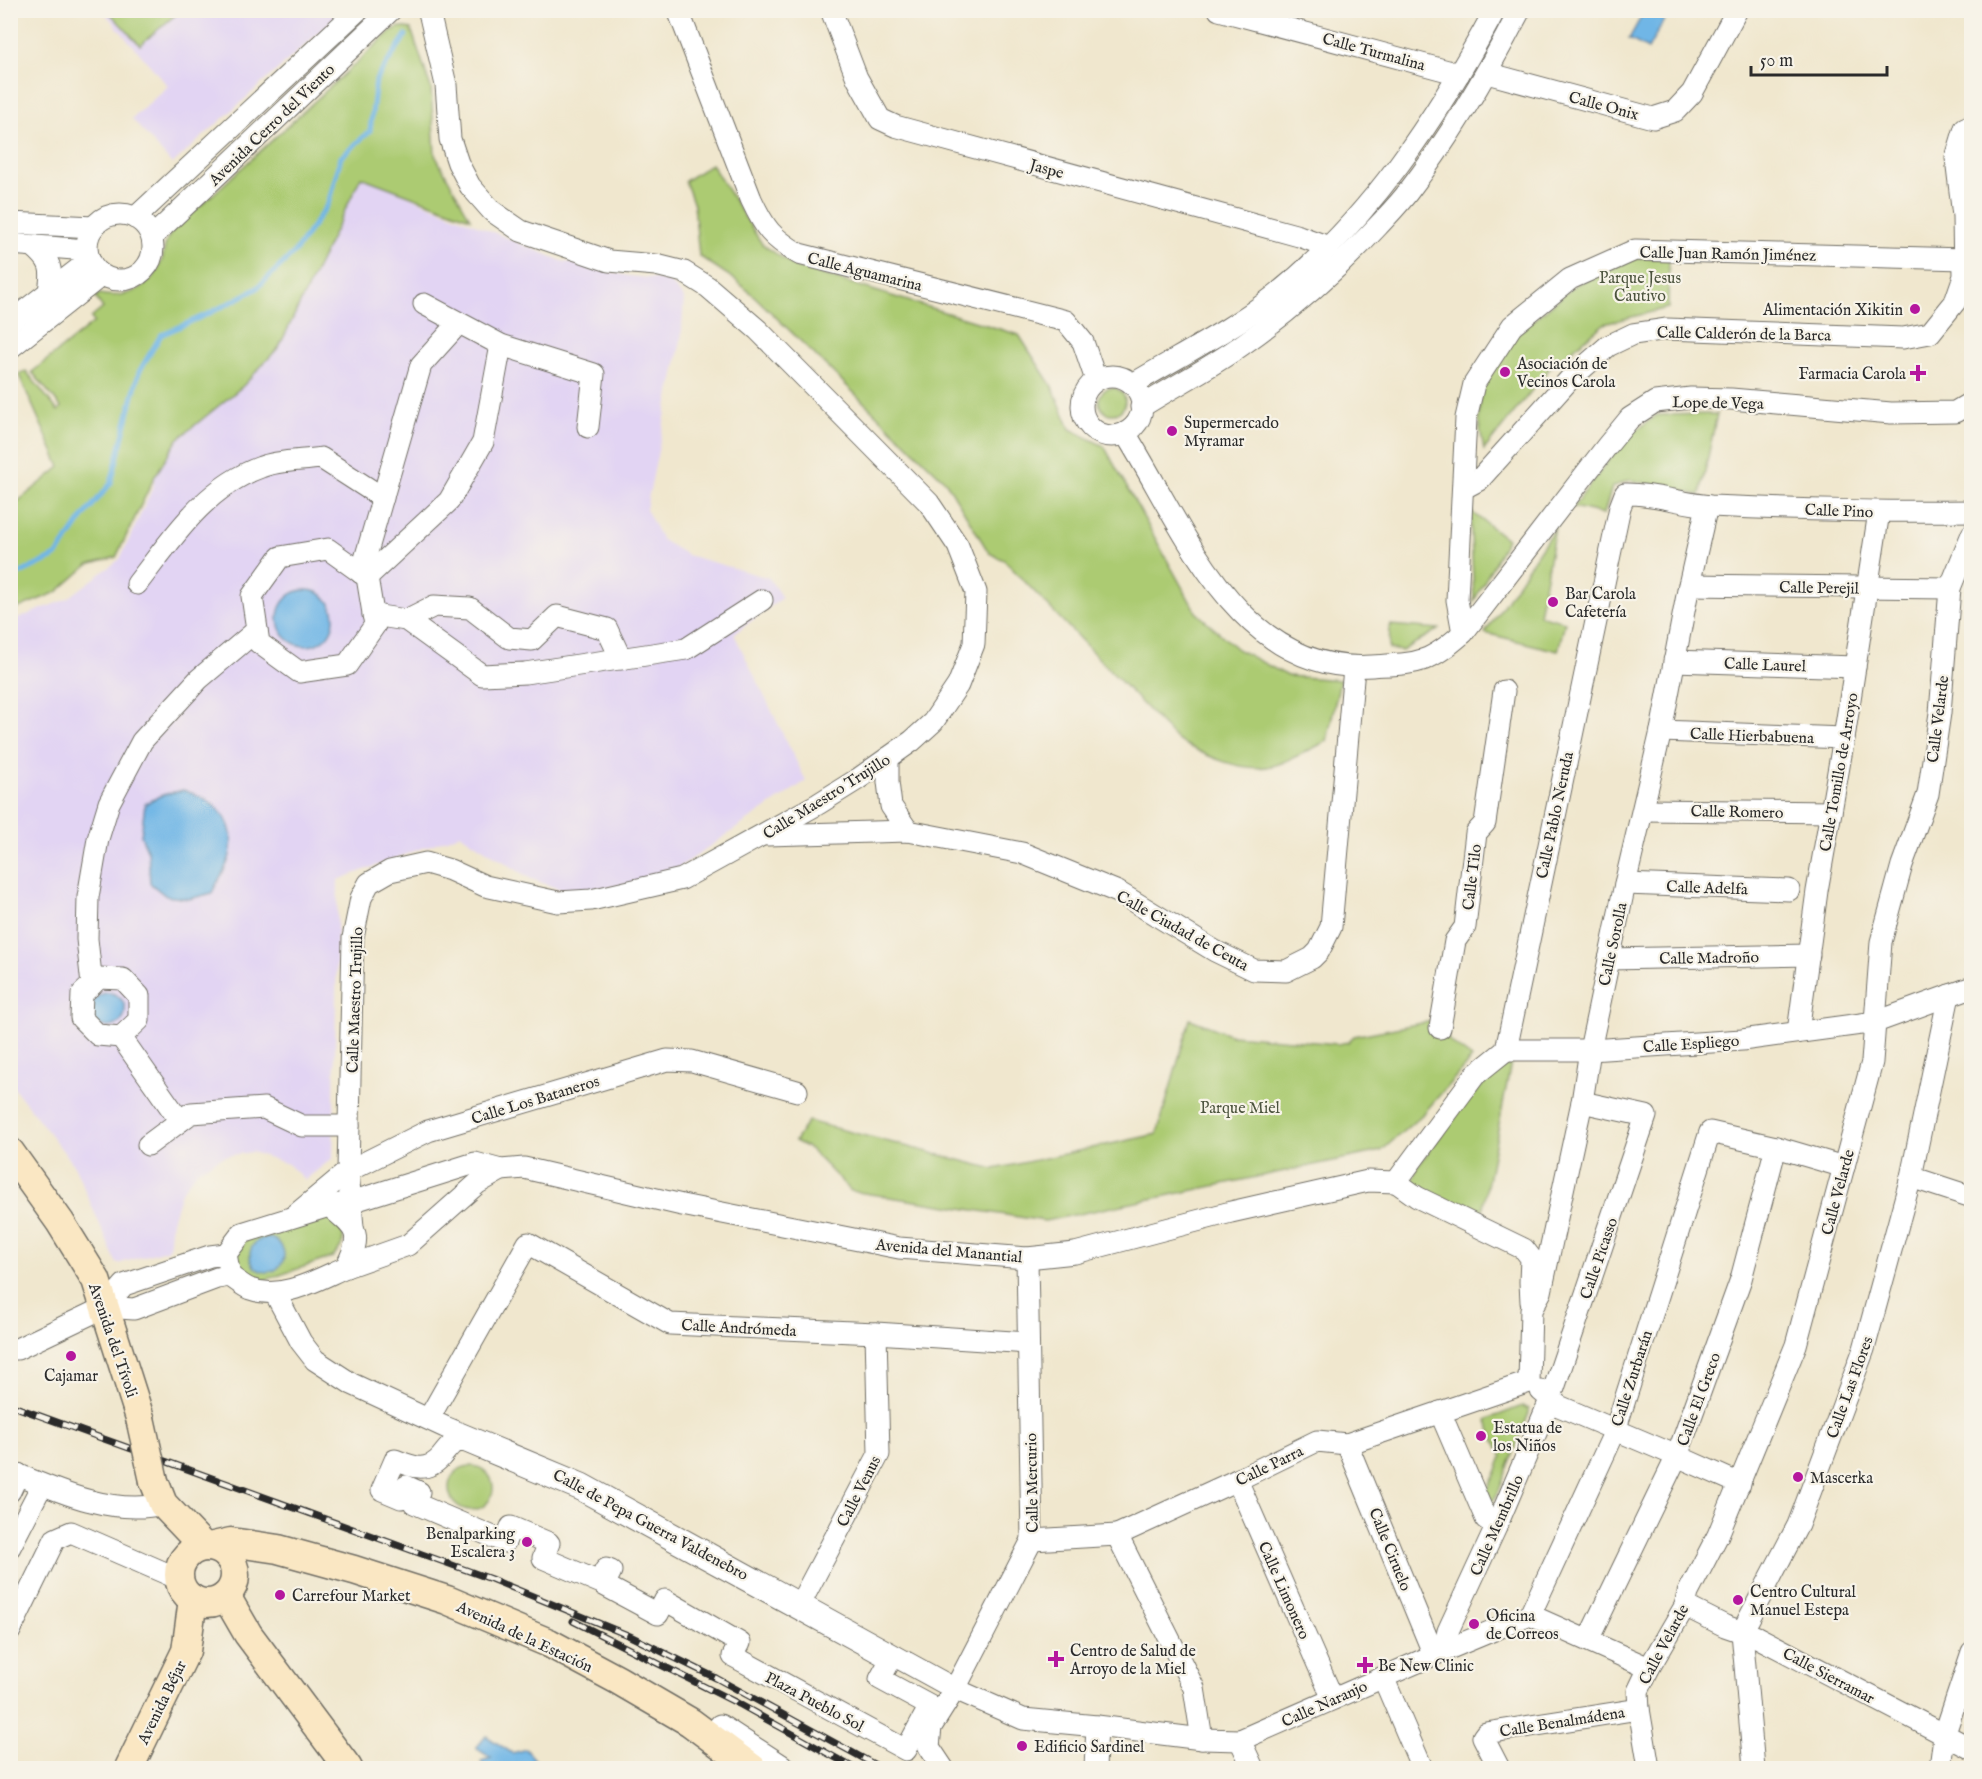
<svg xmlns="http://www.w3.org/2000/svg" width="1982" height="1779" font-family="'IM FELL English',serif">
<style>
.built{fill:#e2d4f3}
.green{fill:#accb72;stroke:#6c7b4e;stroke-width:1.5}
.water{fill:#6fb6e6;stroke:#4d7088;stroke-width:1.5}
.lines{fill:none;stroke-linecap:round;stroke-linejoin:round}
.stream{stroke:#6fb6e6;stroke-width:5}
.street-casing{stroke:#706d64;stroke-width:23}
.secondary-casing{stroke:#706d64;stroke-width:31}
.street{stroke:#fff;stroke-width:21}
.secondary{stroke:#fae7c3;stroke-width:28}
.rail-casing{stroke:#2b2b2b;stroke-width:7}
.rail{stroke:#f7f3e8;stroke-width:4.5;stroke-dasharray:14;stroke-linecap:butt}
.secondary-bridge-casing{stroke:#706d64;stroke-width:31;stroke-linecap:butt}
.secondary-bridge{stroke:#fae7c3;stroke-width:28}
.poi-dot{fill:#b5179e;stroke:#f7f3e8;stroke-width:2}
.labels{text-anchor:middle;stroke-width:4.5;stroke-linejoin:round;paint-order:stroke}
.street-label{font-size:16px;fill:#2b2b2b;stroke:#f7f3e8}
.park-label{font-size:16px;fill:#4b533d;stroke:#f7f3e8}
.poi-label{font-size:16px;fill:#2b2b2b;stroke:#f7f3e8;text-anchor:start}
</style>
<rect width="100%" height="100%" fill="#f7f3e8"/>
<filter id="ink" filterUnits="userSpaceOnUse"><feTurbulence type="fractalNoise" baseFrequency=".0167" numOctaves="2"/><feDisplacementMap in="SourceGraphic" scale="12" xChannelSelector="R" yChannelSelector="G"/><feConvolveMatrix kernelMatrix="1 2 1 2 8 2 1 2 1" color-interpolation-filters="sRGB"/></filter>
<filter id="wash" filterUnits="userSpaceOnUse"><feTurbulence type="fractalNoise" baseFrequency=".008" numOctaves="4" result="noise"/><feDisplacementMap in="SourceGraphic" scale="24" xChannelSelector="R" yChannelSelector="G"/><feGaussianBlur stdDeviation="1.35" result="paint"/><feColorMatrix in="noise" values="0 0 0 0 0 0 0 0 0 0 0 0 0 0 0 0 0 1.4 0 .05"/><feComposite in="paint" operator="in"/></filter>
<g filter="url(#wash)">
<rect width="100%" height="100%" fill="#f0e7ce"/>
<!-- built -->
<g class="built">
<polygon points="103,11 343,11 172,164 132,119 168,86"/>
<polygon points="361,176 562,261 628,276 668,280 684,298 681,340 646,509 662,540 687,555 769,578 782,598 734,634 806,781 660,880 571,893 531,879 460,834 338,880 333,1158 305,1180 288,1164 252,1152 224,1156 198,1170 181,1192 172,1221 169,1249 117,1264 74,1165 11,1084 11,621 67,599 120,559 153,487 171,389 243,386 279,348"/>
</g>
<!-- green -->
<g class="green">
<polygon points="108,11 180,11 140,45"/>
<path d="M400,27l11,2 20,59 4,67 35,63 -109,-41 -82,170 -36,39 -65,53 -23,37 -39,81 -28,8 -31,27 -46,19v-104l49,-40 -41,-92 7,-4 32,40 3,-4 -29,-35 62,-50 -3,-4 12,-10 -8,-11 5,-3c25,6 52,-6 61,-31 5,-12 1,-18 10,-30l220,-202z"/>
<path d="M711,164l51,80 32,22 225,69 34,53 17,41 34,17 92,166 41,37 51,27 52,4 -13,61c-16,8 -34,18 -51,24 -32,10 -72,-10 -99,-25l-173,-180 -15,-7 -43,-71 -193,-187 -19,-16 -35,-23 -5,-51 -9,-24z"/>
<polygon points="1635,258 1669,258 1668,308 1604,324 1549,369 1484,450 1478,420 1482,386 1518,333 1577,284"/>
<circle cx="1112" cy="401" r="13"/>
<polygon points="1717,414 1700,495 1630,480 1612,487 1604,514 1573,507 1625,439 1657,415"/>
<polygon points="1470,511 1507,539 1474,601"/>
<polygon points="1555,527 1539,615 1565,622 1558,651 1485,633"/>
<polygon points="1390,625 1439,629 1402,651 1389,649"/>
<polygon points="1190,1019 1232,1035 1338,1044 1348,1042 1354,1036 1432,1021 1445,1033 1450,1042 1472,1058 1424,1113 1381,1151 1045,1221 851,1191 810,1149 795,1141 808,1121 994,1169 1157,1134"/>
<polygon points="1511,1063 1481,1217 1426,1191 1413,1181 1418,1166 1463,1105 1490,1077"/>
<path d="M321,1214c23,6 30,25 12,43l-74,25 -16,-8 -7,-8 2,-17 9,-10z"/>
<polygon points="1522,1406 1529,1409 1529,1413 1498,1493 1493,1501 1491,1502 1487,1490 1495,1475 1502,1457 1486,1420"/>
<circle cx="471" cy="1488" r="22"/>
</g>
<!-- water -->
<g class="water">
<polygon points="1645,10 1669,11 1648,49 1629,39"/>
<circle cx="306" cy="618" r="28"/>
<path d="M183,790c31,10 55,28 47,65 -2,12 -13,26 -18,38l-23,6 -23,-3 -16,-13 -2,-31 -7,-16 4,-32 17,-9z"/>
<circle cx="108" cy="1010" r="17"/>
<circle cx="267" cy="1255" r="17"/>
<polygon points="486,1736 512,1753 526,1749 542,1768 483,1768 481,1761 491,1758 476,1748"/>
</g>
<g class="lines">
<!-- stream -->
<polyline class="stream" points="10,578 56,556 83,517 111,483 139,372 161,335 208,314 256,289 294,253 328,204 341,157 370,131 376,80 406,35"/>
</g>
</g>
<g filter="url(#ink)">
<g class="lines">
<defs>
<g id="street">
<path d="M678,10l73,189c14,30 20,38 48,55l267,67 17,21 13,38"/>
<polyline points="831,10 857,78 880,119 895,126 1299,236 1329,247"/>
<polyline points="1219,10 1459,74"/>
<polyline points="1487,73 1653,118 1675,111 1692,93 1737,10"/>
<circle cx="120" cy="247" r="33"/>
<polyline points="135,218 358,10"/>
<polyline points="10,223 94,227"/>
<polyline points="152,237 391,10"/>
<polyline points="10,244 87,250"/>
<path d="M33,246c18,15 20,22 16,45"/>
<polyline points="424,304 501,345 594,374 588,427"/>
<polyline points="10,322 90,260"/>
<polyline points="10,348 102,275"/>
<circle cx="1112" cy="406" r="30"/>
<path d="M1133,384c46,-28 97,-53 140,-87 97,-77 163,-178 222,-287"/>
<path d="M1141,407c33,-21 69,-39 101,-62 50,-35 94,-74 136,-119 10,-11 21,-22 30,-34 44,-57 79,-118 112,-182"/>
<path d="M1125,433c58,92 113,243 247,233 46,-3 55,-1 91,-33l144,-187 23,-28 25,-16 36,-4 40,1 160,14 64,-1 17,-10"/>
<polyline points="1464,488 1479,480 1569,380 1608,346 1633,334 1667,329 1903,338 1930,333 1955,302 1964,276 1963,216 1956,158 1965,128 1972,125"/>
<polygon points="328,549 367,577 375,625 347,665 299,672 259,643 252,596 280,557"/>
<polyline points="361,573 421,365 459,323"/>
<polyline points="367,577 449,501 483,442 501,345"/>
<path d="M137,584c35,-45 68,-97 124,-117 18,-7 41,-6 60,-9l62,40"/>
<polyline points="1689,585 1950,588"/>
<polyline points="373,615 406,620 482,675 525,673 686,649 762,600"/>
<polyline points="406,620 434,606 470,608 509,638 532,640 557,616 607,629 621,659"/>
<polyline points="1463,633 1457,600 1466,418 1474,384 1512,326 1570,279 1635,250 1964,259"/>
<polyline points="1674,661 1855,667"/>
<polyline points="1661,731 1844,738"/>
<polyline points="888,758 888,782 891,806 908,831"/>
<polyline points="1643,810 1831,812"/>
<polyline points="767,835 908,831 1022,853 1118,892 1215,951 1254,970 1286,971 1312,958 1319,951 1331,927 1354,668"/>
<polyline points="1625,884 1789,890"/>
<polyline points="1609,959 1809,955"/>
<polygon points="99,978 123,979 139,996 139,1020 121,1037 98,1035 81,1018 82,994"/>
<polyline points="92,985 87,939 88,897 98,839 109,803 142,741 199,679 257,630"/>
<polyline points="1440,1028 1455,941 1465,927 1476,833 1485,823 1504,691"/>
<polyline points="1798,1032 1817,891 1844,738 1879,512"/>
<polyline points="121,1037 180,1121"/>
<polyline points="1506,1050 1590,1050 1742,1040 1876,1022 1972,987"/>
<polyline points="148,1145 191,1113 264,1108 302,1126 349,1126"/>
<polyline points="1911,1177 1972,1197"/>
<path d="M1396,1182l79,-107 31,-25 114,-543 5,-13c29,-1 57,10 86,12 87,4 174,6 261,5"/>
<polyline points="1396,1182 1417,1197 1524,1249 1531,1258 1530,1282 1531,1302"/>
<polyline points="329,1206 351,1202 475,1163 501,1170 524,1168 682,1205 899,1248 1027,1258 1075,1253 1231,1212 1368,1181 1396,1182"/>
<path d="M329,1206c27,23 35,26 17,61 -28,12 -64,34 -96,22 -7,-3 -14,-9 -20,-13l-4,-22 16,-21z"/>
<polyline points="294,1216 348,1171 428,1131 667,1060 692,1061 797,1091"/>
<polyline points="353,1227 348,1171 353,938 361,898 369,883 390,871 426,863 450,870 485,886 558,902 591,900 682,879 818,804 858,779 912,741 933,722 958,685 974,644 976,592 958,546 929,503 758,330 708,287 684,272 656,265 609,261 521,231 492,211 470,186 458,163 450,139 446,85 429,12"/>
<polyline points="346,1267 408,1245 478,1183 501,1170"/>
<polyline points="275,1293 301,1342 315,1360 352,1384 445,1427 582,1484 955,1689 1023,1719 1097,1726 1202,1739 1240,1740 1434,1655 1530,1615 1649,1668"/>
<polyline points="105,1307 134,1309 217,1278 230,1276"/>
<polyline points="10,1349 17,1349 105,1307 124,1285 210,1256 226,1254"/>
<polyline points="1529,1382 1531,1310 1541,1292 1582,1102 1590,1050 1625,884 1661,731 1689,585 1707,506"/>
<polyline points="1541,1391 1559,1406 1677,1456 1740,1484"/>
<polyline points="1440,1412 1486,1519 1497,1525"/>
<polyline points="429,1418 528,1243 670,1324 876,1333 1028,1343"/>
<path d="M464,1441l117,49 310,169 -11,20 50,27 -24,44 -173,-94 7,-13 -75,-43 -7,14 -54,-29 7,-14 -5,-2 -7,13 -56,-24 6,-15 -38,-16 -6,15 -91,-39 5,-11 -13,-6 -5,12 -19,-8 13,-30c17,7 32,13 46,-3 5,-6 8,-11 14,-15z"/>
<polyline points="1347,1444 1434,1655"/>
<path d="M10,1471c47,20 102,45 153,33"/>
<polyline points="1237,1480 1333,1699"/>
<polyline points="10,1491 18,1474"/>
<polyline points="1117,1535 1237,1480 1317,1441 1347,1444 1529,1382"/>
<polyline points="1032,1540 1117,1535 1194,1688 1202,1739"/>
<polyline points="10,1547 42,1485"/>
<polyline points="800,1604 879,1454 876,1333"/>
<polyline points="1685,1606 1725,1626 1757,1637 1972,1749"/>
<polyline points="1530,1615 1615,1431 1710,1132 1776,1147 1844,1167"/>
<polyline points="10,1631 55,1539 71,1532 179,1579"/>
<polyline points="1588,1640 1677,1456 1741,1279 1776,1147"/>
<polyline points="1443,1651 1448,1631 1497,1525 1550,1400 1646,1116 1582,1102"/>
<polyline points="1383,1677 1422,1768"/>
<polyline points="720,1725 786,1768"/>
<polyline points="1240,1740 1253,1768"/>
<polyline points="943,1768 929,1747 931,1727 955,1689 1032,1540 1027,1258"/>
<polyline points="1095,1768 1097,1726"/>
<polyline points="1499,1768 1483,1737 1486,1733 1639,1709"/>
<polyline points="1649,1768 1639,1709 1638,1691 1649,1668 1685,1606 1688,1593 1718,1535 1796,1345 1872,1062 1881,942 1902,865 1928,794 1940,713 1950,588 1972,534"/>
<polyline points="1754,1768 1742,1632 1798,1525 1864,1349 1911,1177 1949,995"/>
<polyline points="1940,1768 1944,1736 1972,1652"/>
</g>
<g id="secondary">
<polyline points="10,1152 60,1222 96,1280 140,1418"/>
<polyline points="154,1481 163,1504 204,1547"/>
<polyline points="209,1547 231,1542 278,1549 354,1570 447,1600 549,1643 618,1680 690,1722 752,1768"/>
<circle cx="207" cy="1575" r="28"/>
<polyline points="226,1596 248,1634 348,1768"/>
<polyline points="129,1768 186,1651 193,1599"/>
</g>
</defs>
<!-- street casing -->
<use href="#street" class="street-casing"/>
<!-- secondary casing -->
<use href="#secondary" class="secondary-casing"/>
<!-- street -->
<use href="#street" class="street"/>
<!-- secondary -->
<use href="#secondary" class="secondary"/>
<defs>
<g id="rail">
<polyline points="10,1405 491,1579 630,1636 716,1678 881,1768"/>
<polyline points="573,1621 739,1704 854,1768"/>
</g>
</defs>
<!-- rail casing -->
<use href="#rail" class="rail-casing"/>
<!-- rail -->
<use href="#rail" class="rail"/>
<defs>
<polyline id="secondary-bridge" points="140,1418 154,1481"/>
</defs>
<!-- secondary-bridge casing -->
<use href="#secondary-bridge" class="secondary-bridge-casing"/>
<!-- secondary-bridge -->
<use href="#secondary-bridge" class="secondary-bridge"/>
</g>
</g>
<!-- markers -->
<g class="poi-dot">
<circle cx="1915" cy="309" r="6"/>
<circle cx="1505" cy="372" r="6"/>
<path d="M1915 364h6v6h6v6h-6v6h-6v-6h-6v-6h6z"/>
<circle cx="1172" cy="431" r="6"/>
<circle cx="1553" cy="602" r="6"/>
<circle cx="71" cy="1356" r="6"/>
<circle cx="1481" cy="1436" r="6"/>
<circle cx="1798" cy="1477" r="6"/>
<circle cx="527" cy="1542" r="6"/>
<circle cx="280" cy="1595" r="6"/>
<circle cx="1738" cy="1600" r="6"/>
<circle cx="1474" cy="1624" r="6"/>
<path d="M1053 1650h6v6h6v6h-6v6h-6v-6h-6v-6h6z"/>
<path d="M1362 1656h6v6h6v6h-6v6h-6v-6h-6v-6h6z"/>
<circle cx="1022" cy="1746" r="6"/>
</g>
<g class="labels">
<!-- street labels -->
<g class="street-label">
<text transform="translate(1374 51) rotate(15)" y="6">Calle Turmalina</text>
<text transform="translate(1604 105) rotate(15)" y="6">Calle Onix</text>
<text transform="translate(271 124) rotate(-44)" y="6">Avenida Cerro del Viento</text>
<text transform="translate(1047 168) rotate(15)" y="6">Jaspe</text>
<text transform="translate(1728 253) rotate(1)" y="6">Calle Juan Ramón Jiménez</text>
<text transform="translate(865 271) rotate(14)" y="6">Calle Aguamarina</text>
<text transform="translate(1744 333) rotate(1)" y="6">Calle Calderón de la Barca</text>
<text transform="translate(1718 402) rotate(1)" y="6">Lope de Vega</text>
<text transform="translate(1839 510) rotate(2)" y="6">Calle Pino</text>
<text transform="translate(1819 587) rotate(1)" y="6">Calle Perejil</text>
<text transform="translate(1765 664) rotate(2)" y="6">Calle Laurel</text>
<text transform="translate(1937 719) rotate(-83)" y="6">Calle Velarde</text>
<text transform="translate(1752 735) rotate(2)" y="6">Calle Hierbabuena</text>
<text transform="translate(1838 772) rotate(-80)" y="6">Calle Tomillo de Arroyo</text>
<text transform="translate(826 796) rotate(-32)" y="6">Calle Maestro Trujillo</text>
<text transform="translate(1737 811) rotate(1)" y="6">Calle Romero</text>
<text transform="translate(1554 815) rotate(-78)" y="6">Calle Pablo Neruda</text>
<text transform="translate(1471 877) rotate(-83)" y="6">Calle Tilo</text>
<text transform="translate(1707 887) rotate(2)" y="6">Calle Adelfa</text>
<text transform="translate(1183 930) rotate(29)" y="6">Calle Ciudad de Ceuta</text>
<text transform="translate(1612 944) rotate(-78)" y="6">Calle Sorolla</text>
<text transform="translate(1709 957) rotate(-1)" y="6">Calle Madroño</text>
<text transform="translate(354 1000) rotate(-88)" y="6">Calle Maestro Trujillo</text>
<text transform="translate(1691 1043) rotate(-4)" y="6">Calle Espliego</text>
<text transform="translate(535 1099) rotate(-17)" y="6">Calle Los Bataneros</text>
<text transform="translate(1837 1192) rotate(-75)" y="6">Calle Velarde</text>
<text transform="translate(949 1250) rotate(5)" y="6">Avenida del Manantial</text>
<text transform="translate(1598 1258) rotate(-71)" y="6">Calle Picasso</text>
<text transform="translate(739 1327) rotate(3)" y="6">Calle Andrómeda</text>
<text transform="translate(114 1340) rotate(71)" y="6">Avenida del Tívoli</text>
<text transform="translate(1631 1378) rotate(-72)" y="6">Calle Zurbarán</text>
<text transform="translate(1849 1387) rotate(-70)" y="6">Calle Las Flores</text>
<text transform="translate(1698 1399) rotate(-70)" y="6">Calle El Greco</text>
<text transform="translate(1269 1465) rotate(-26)" y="6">Calle Parra</text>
<text transform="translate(1031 1483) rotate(-91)" y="6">Calle Mercurio</text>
<text transform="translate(858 1491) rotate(-63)" y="6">Calle Venus</text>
<text transform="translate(651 1524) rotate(28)" y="6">Calle de Pepa Guerra Valdenebro</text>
<text transform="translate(1496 1525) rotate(-66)" y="6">Calle Membrillo</text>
<text transform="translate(1391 1549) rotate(68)" y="6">Calle Ciruelo</text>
<text transform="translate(1285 1590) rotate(66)" y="6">Calle Limonero</text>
<text transform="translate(525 1636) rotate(25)" y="6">Avenida de la Estación</text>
<text transform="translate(1663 1644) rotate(-62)" y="6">Calle Velarde</text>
<text transform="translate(1829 1675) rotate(28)" y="6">Calle Sierramar</text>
<text transform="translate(815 1701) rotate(28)" y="6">Plaza Pueblo Sol</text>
<text transform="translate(161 1702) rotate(-64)" y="6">Avenida Béjar</text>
<text transform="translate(1324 1703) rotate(-24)" y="6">Calle Naranjo</text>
<text transform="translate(1562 1721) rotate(-9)" y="6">Calle Benalmádena</text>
</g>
<!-- park labels -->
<g class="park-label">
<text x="1640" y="283">Parque Jesus<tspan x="1640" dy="18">Cautivo</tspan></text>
<text x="1240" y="1113">Parque Miel</text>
</g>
<!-- poi labels -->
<g class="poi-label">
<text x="1903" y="315" text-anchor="end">Alimentación Xikitin</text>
<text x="1517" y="369">Asociación de<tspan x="1517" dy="18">Vecinos Carola</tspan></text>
<text x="1906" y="379" text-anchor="end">Farmacia Carola</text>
<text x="1184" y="428">Supermercado<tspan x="1184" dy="18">Myramar</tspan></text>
<text x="1565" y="599">Bar Carola<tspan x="1565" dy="18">Cafetería</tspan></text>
<text x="71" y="1381" text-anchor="middle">Cajamar</text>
<text x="1493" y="1433">Estatua de<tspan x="1493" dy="18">los Niños</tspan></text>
<text x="1810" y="1483">Mascerka</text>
<text x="515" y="1539" text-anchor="end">Benalparking<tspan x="515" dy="18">Escalera 3</tspan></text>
<text x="1750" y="1597">Centro Cultural<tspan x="1750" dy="18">Manuel Estepa</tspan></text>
<text x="292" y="1601">Carrefour Market</text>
<text x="1486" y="1621">Oficina<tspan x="1486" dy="18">de Correos</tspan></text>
<text x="1070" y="1656">Centro de Salud de<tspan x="1070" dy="18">Arroyo de la Miel</tspan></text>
<text x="1378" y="1671">Be New Clinic</text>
<text x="1034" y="1752">Edificio Sardinel</text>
</g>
</g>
<!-- margin -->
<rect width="1982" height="1779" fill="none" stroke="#f7f3e8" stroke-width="36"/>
<!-- scale -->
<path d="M1751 66v9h136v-9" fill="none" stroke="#2b2b2b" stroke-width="3"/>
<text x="1760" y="66" font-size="18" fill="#2b2b2b" stroke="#f7f3e8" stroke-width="4.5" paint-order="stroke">50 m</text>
</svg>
